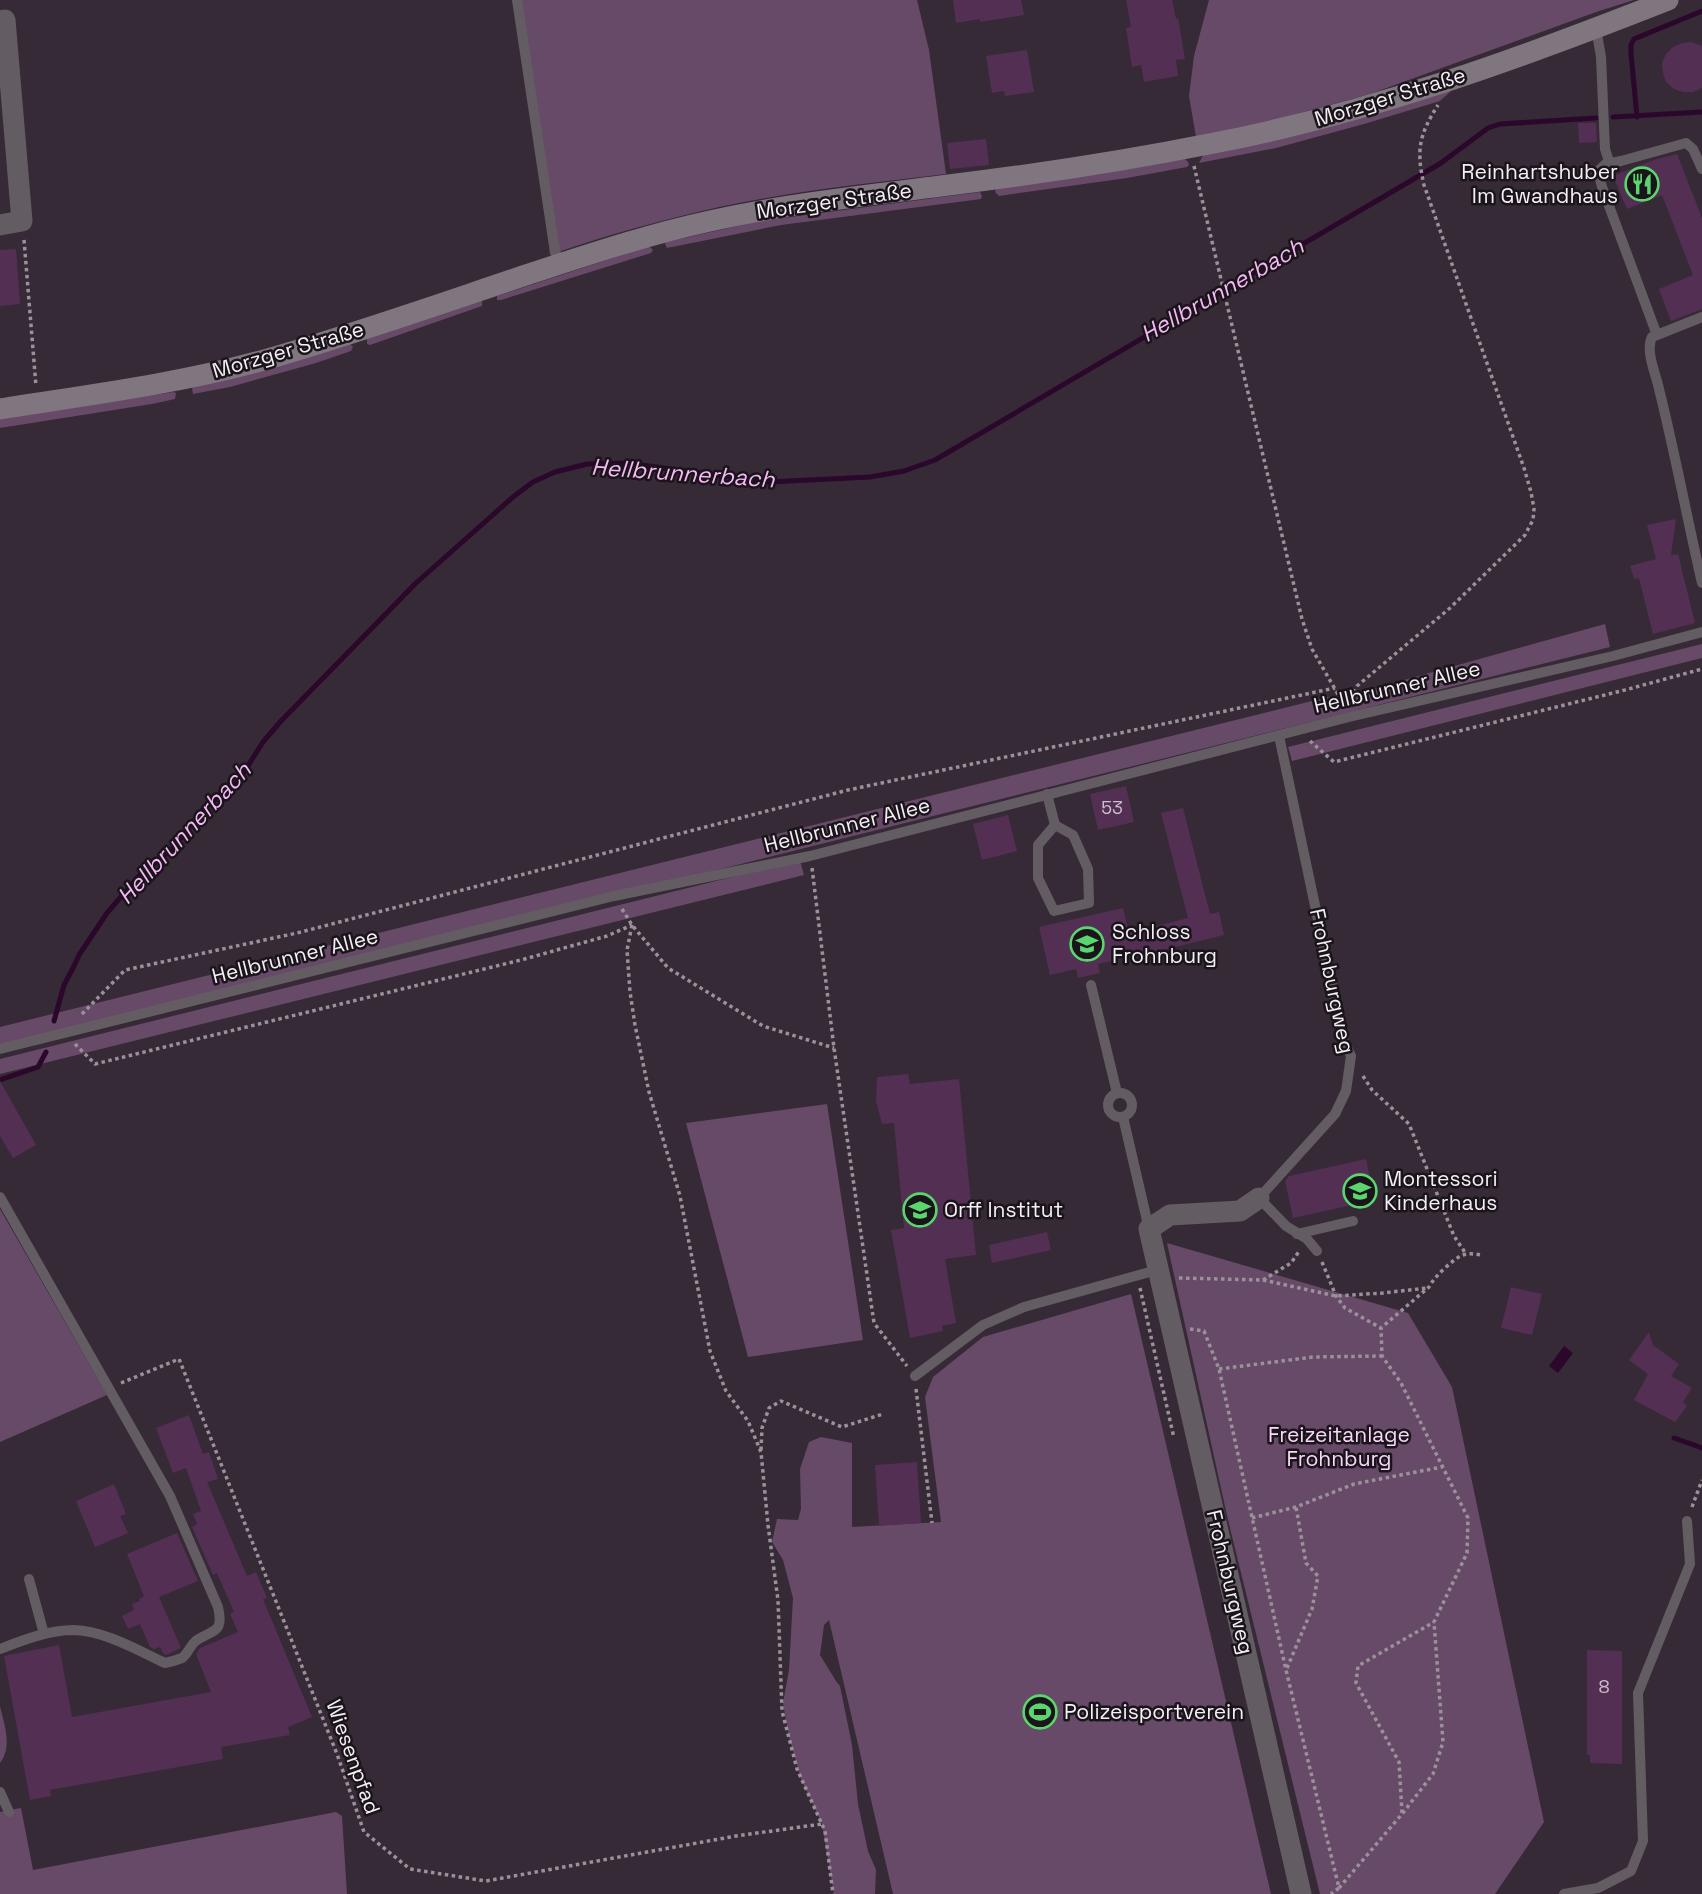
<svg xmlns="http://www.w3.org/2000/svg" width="1702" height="1894" font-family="'Space Grotesk',sans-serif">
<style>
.green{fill:#674a67}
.water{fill:#2a072b}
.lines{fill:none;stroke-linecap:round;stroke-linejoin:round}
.stream{stroke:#2a072b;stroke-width:5}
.building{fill:#532f54}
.path{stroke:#9b919b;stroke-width:3.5;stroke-dasharray:3.5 3.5;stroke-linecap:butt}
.lane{stroke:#635d63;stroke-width:10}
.street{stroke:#635d63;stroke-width:21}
.secondary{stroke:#807680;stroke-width:21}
.labels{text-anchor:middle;stroke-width:5;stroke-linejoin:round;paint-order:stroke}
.number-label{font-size:18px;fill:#cdbece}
.street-label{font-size:21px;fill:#f6eef6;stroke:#1a151a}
.poi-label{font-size:21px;fill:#f6eef6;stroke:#1a151a;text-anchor:start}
.park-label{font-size:21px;fill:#fbd5fb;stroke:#1a151a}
.water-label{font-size:23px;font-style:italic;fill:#f6b8f6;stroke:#1a151a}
</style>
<rect width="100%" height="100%" fill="#362a36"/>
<!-- green -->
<g class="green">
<path d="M520,0h397l12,50 17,124c-76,9 -152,17 -227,33 -57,13 -114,28 -169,48z"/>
<polygon points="1209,0 1634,0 1599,11 1370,94 1274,120 1196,137 1189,96 1194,56"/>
<polygon points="1452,90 1440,101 1364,124 1276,148 1199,163 1203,155"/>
<polygon points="1185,159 1188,162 1189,165 1187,167 1127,178 999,196 995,192 996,189"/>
<polygon points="980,192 982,196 981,199 781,225 667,248 665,244 666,242 760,221"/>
<polygon points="649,246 653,250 651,253 501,300 497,300 497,296"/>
<polygon points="478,301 482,301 482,306 370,345 367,344 367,337"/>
<polygon points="349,343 353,347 351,351 316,363 230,387 193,394 192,388 194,387"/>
<polygon points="173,392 176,393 175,399 152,404 0,428 0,419"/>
<polygon points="1605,624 1610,647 0,1049 0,1027 1332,696 1342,697 1354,694"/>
<polygon points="1702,644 1702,658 1292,761 1288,747"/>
<polygon points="800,860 804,875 0,1074 0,1059"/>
<polygon points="827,1104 863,1340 748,1357 686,1123"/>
<polygon points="0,1209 107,1395 0,1442"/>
<polygon points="1167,1243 1408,1313 1452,1387 1544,1822 1495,1894 1320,1894 1228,1520"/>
<polygon points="1131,1294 1271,1894 893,1894 829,1620 824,1625 820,1655 836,1681 840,1686 852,1745 858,1804 868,1851 876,1870 875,1894 834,1894 822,1824 801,1779 789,1737 783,1703 789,1670 793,1598 783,1560 772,1542 777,1519 798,1520 801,1509 800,1469 809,1442 821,1437 852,1443 852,1527 941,1522 925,1397 933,1377 983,1337"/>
<path d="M0,1706c4,18 13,41 0,57z"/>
<polygon points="21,1808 33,1870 336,1812 342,1816 347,1894 0,1894 0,1812"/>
</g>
<!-- water -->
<polygon class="water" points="1564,1346 1573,1353 1558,1373 1549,1366"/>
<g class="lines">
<!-- stream -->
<g class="stream">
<polyline points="1613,117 1702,112"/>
<polyline points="1637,117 1631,54 1631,45 1634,39 1702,11"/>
<polyline points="54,1021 64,985 73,968 79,955 107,913 139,876 173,848 203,809 234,786 241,777 263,742 281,721 416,583 513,497 533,482 555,472 587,464 626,463 769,482 870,477 904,471 935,460 1441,163 1488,128 1500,124 1596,118"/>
<polyline points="0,1080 38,1067 46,1052"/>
<polyline points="1674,1438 1702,1448"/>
</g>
</g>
<!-- building -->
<g class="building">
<polygon points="953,0 1021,0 1024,15 980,22 980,19 956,23"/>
<polygon points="1126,0 1172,0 1176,19 1178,18 1185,59 1176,60 1178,76 1144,82 1141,65 1132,67 1126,28 1131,27"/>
<polygon points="1692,42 1702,46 1702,88 1693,92 1683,92 1674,89 1666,82 1663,73 1662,63 1666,54 1673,47 1682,43"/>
<polygon points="1027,50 1034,92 1005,96 1004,91 992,93 986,56"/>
<polygon points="1578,123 1596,123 1597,142 1579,143"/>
<polygon points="986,139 989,165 950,169 947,143"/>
<polygon points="1677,154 1702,218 1702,309 1671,321 1659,289 1693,275 1662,195 1627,209 1613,176 1654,160"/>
<polygon points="16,249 20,304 0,306 0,250"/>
<polygon points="1676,519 1671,555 1678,554 1695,623 1653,634 1639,578 1634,579 1630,566 1656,559 1647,525"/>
<polygon points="1126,786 1134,822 1098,830 1090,794"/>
<polygon points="1183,808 1210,914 1219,912 1224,935 1151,953 1151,952 1098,964 1100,973 1078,978 1076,969 1050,975 1039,927 1123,908 1129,933 1188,918 1161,813"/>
<polygon points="1008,815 1017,851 982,860 973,824"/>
<polygon points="908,1074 910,1084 959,1079 976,1255 945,1259 956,1323 942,1326 943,1331 910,1338 891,1230 904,1228 894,1123 882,1124 876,1101 877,1077"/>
<polygon points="0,1081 36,1145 13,1158 0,1136"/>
<polygon points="1366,1159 1375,1200 1293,1218 1285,1181 1289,1176"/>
<polygon points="1047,1232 1051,1250 992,1263 989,1245"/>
<polygon points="1511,1287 1542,1294 1532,1335 1501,1328"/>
<polygon points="1649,1332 1653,1345 1679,1364 1671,1376 1692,1388 1683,1402 1687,1406 1675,1422 1634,1400 1648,1374 1629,1360"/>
<polygon points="189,1415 203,1454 209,1452 218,1479 207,1482 247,1576 256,1572 267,1598 263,1599 312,1717 288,1727 290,1735 221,1747 223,1759 50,1790 51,1796 30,1800 4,1656 59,1645 72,1717 211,1692 196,1654 200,1648 238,1632 230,1614 234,1612 217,1573 213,1575 192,1527 197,1524 193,1514 201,1511 186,1468 173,1473 156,1428"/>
<polygon points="917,1462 921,1523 879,1526 875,1465"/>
<polygon points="114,1484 126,1514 120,1516 128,1533 95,1547 76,1501"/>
<polygon points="177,1533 198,1581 159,1597 181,1648 166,1655 163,1653 160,1647 154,1649 150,1647 140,1624 128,1629 122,1616 134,1610 132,1604 140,1601 139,1599 144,1596 127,1554"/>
<polygon points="1587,1650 1622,1651 1622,1764 1590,1763 1590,1755 1587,1755"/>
</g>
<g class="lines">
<!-- path -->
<g class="path">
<polyline points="1194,166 1302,619 1312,649 1343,703"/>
<polyline points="24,240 36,386"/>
<path d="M1348,705v-3l9,-16 93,-78 75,-73 8,-15 1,-11 -3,-17 -7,-24 -100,-283c-8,-35 -5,-50 14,-80"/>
<polyline points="1310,741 1334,762 1625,690 1702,669"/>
<polyline points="812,868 834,1048 874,1323 907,1366"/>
<polyline points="622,909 632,925 668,968 763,1026 834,1048"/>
<polyline points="632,925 627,950 630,992 635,1025 649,1092 680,1196 710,1351 726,1391 748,1421 761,1452 768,1525 778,1600 782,1711 797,1769 825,1831 833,1894"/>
<polyline points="82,1014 125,970 297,933 848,790 1335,688"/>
<polyline points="75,1044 95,1064 521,960 607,936 632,925"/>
<polyline points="1363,1076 1372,1090 1409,1124 1454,1236 1466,1254"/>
<path d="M1322,1262l14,34 9,12 36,20 48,-41c4,-9 25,-29 34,-32 6,-2 12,-1 18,0"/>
<polyline points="1179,1278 1263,1280 1291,1263 1300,1250"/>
<polyline points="1263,1280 1336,1296 1383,1293 1427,1288"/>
<polyline points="1140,1288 1174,1438"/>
<polyline points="1190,1329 1204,1331 1219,1369 1286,1670 1339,1888 1331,1894"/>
<polyline points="1219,1369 1313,1357 1382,1356"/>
<polyline points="121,1383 179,1359 337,1754 364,1832 410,1869 486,1881 736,1836 822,1824"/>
<polyline points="916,1389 932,1523"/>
<polyline points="761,1450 762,1428 769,1408 781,1401 842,1427 883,1414"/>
<polyline points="1692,1507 1702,1480"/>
<polyline points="1252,1518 1296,1507 1354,1484 1442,1467"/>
<polyline points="1287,1668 1312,1609 1318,1576 1306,1563 1296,1507"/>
<polyline points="1402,1813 1399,1762 1356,1683 1358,1666 1434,1622"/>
<polyline points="1339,1888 1402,1814 1433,1774 1443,1742 1434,1622 1467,1553 1468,1518 1401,1383 1382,1356 1381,1328"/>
</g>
<!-- lane -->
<g class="lane">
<polyline points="517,0 553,239 558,264"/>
<polyline points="1596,28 1601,57 1605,149 1609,161 1612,163 1621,161 1686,143 1693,149 1702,169"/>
<polyline points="1609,161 1598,171 1602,187 1657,335"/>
<path d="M1702,317l-50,20c-7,14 4,37 7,52 16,64 28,129 43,194"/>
<polyline points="1279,736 1344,1042 1351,1056 1346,1091 1335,1114 1259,1198 1286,1226 1307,1239 1317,1251"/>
<polyline points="1047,794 1055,825 1038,845 1038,878 1054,911 1089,903 1088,869 1073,835 1055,825"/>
<polyline points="1091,985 1117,1093"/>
<polyline points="0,1049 614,896 810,856 1349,717 1613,656 1702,632"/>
<circle cx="1120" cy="1105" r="12"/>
<polyline points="1123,1117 1149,1229"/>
<path d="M0,1197l170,299 48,111c6,26 -4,22 -21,33 -7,5 -9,14 -15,18 -5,2 -12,4 -17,5 -28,-13 -60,-32 -91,-33 -25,0 -51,10 -74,19"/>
<polyline points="1297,1234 1353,1221"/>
<polyline points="915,1376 983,1325 1024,1307 1157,1270"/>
<polyline points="29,1579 44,1634"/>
<polyline points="0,1792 9,1812"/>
<polyline points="1564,1894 1598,1888 1631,1871 1643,1841 1638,1693 1690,1564 1687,1521"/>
</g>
<!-- street -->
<g class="street">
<polyline points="0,21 5,20 22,221 0,225"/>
<polyline points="1259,1198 1240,1211 1170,1215 1149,1229 1301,1894"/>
</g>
<!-- secondary -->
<path class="secondary" d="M0,409c88,-14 177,-25 264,-49 91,-26 181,-58 271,-88 58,-19 115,-38 175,-51 76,-17 153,-25 231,-35 91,-11 183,-25 273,-43 156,-30 307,-85 454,-143"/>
</g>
<!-- icons -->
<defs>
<symbol id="restaurant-ring" viewBox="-11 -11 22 22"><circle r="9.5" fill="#1a151a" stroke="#5bd56e" stroke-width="1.5"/><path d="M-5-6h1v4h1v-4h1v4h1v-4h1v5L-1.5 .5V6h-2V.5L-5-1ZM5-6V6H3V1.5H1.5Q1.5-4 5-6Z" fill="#5bd56e"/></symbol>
<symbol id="university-ring" viewBox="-11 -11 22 22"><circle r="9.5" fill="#1a151a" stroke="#5bd56e" stroke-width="1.5"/><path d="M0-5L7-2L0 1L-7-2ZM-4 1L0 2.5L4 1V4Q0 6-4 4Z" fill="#5bd56e"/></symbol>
<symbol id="school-ring" viewBox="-11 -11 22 22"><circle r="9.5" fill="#1a151a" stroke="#5bd56e" stroke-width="1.5"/><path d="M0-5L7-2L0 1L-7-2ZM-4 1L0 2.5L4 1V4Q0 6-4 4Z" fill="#5bd56e"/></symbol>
<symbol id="stadium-ring" viewBox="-11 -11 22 22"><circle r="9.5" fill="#1a151a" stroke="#5bd56e" stroke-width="1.5"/><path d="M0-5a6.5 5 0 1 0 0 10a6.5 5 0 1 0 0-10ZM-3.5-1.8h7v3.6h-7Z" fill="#5bd56e"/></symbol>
</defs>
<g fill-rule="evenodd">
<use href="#restaurant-ring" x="1623" y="165" width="38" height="38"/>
<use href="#university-ring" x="1068" y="925" width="38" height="38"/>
<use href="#school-ring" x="1341" y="1172" width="38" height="38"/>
<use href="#university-ring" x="901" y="1191" width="38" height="38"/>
<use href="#stadium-ring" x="1021" y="1693" width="38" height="38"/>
</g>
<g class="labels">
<!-- number labels -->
<g class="number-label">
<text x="1112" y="814">53</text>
<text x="1604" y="1693">8</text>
</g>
<!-- street labels -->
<g class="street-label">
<text transform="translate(1390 97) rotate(-17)" y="7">Morzger Straße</text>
<text transform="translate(834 201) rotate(-8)" y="7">Morzger Straße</text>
<text transform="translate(288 350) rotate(-16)" y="7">Morzger Straße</text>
<text transform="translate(1397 687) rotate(-13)" y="7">Hellbrunner Allee</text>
<text transform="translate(847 825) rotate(-14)" y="7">Hellbrunner Allee</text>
<text transform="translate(295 956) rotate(-14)" y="7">Hellbrunner Allee</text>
<text transform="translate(1332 981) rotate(78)" y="7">Frohnburgweg</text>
<text transform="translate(1230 1582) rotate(77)" y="7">Frohnburgweg</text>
<text transform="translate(353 1757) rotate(70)" y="7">Wiesenpfad</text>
</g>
<!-- poi labels -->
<g class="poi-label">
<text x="1618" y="179" text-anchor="end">Reinhartshuber<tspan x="1618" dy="24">Im Gwandhaus</tspan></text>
<text x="1112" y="939">Schloss<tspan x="1112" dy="24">Frohnburg</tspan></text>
<text x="1384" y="1186">Montessori<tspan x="1384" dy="24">Kinderhaus</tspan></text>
<text x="944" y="1217">Orff Institut</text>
<text x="1064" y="1719">Polizeisportverein</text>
</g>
<!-- park labels -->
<g class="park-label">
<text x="1339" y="1442">Freizeitanlage<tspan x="1339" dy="24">Frohnburg</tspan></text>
</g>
<!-- water labels -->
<g class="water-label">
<text transform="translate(1222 290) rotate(-30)" y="8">Hellbrunnerbach</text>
<text transform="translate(683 473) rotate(4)" y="8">Hellbrunnerbach</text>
<text transform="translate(184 833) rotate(-47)" y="8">Hellbrunnerbach</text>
</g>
</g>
</svg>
